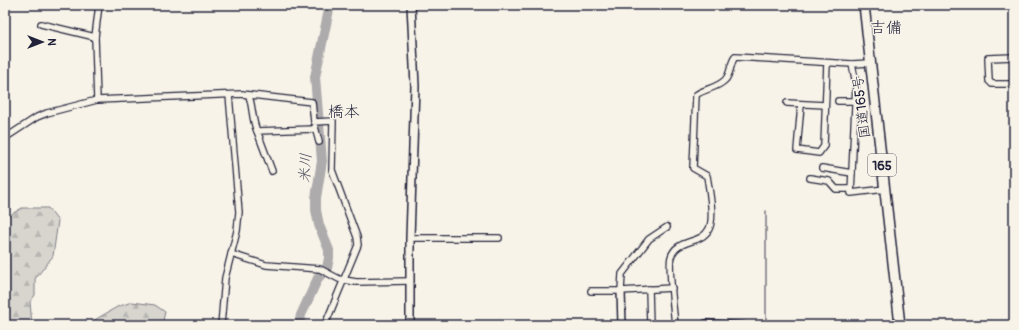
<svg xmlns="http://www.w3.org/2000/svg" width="1019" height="330" font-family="Pangolin,'Klee One',sans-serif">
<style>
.forest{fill:url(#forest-firs);stroke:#7d7c85}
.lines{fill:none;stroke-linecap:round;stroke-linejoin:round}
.stream{stroke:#76747f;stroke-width:1.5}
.river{stroke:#aeabad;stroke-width:10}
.minor-casing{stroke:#22223b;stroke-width:8}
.tertiary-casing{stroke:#22223b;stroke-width:10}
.trunk-casing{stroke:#22223b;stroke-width:12}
.minor{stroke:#f7f3e8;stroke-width:5.5}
.tertiary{stroke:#f7f3e8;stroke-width:7}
.trunk{stroke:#f7f3e8;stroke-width:9}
.labels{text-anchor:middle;stroke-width:3;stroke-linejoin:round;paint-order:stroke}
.shield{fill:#f7f3e8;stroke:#62616f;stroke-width:1}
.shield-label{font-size:13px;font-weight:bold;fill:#22223b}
.street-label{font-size:14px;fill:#22223b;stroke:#f7f3e8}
.water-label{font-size:15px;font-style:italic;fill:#535263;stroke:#f7f3e8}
.quarter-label{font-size:16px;fill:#22223b;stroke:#f7f3e8}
</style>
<defs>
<pattern id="forest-firs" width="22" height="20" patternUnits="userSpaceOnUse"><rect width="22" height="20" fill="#d8d5cf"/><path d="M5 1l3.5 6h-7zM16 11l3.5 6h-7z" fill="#b9b7b3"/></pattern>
</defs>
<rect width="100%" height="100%" fill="#f7f3e8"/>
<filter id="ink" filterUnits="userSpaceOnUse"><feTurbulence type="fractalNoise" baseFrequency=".025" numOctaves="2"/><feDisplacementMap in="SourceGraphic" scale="8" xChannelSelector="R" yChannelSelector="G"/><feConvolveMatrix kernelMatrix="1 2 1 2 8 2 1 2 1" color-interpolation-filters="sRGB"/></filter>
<g filter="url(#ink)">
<!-- forest -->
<g class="forest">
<polygon points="22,208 48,208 58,221 53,256 35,279 35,295 30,302 32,325 5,325 5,218"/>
<polygon points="132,302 155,305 165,312 162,325 86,325 117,307"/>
</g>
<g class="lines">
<!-- stream -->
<polyline class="stream" points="766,211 766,325"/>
<!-- river -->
<polyline class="river" points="299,325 301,315 318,278 327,268 329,258 329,250 319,225 316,210 316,198 322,161 315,77 330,5"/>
<defs>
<g id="minor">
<polyline points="41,24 95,37"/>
<polyline points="1014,57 988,58 989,81 992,84 1014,84"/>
<polyline points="852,64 856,84 851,193 885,189"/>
<path d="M249,96c4,12 3,24 8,35"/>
<polyline points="97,100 95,37 99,5"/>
<polyline points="838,101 855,101"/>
<polyline points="787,103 825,105"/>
<polyline points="801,105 797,150 819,153 824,146 827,63"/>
<polyline points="315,127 319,142"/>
<polyline points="5,138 37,117 47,113 97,100 242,94 312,102 314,122 333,121 332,170 357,237 358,245 325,325"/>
<polyline points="822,168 852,173"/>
<polyline points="272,171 257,131 315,129"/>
<polyline points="810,178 829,181 836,189 851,189"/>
<polyline points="410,238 499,238"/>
<polyline points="231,254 266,265 320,269 339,279 356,282 410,281"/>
<polyline points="649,289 650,325"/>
<polyline points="591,291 621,291 622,274 649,239 667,227"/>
<polyline points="621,291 672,288"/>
<polyline points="221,325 225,278 237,231 239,212 229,95"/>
<path d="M675,325c-1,-12 -7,-59 -4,-68 6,-19 30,-12 38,-28 6,-12 0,-40 -2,-53l-14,-8 3,-73c9,-7 20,-6 29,-15 6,-6 5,-17 10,-23l117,7 18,-1"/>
<polyline points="706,325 706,323 743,325"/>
</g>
<g id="tertiary">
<polyline points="621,291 622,325"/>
<polyline points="410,325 410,238 415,86 411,5"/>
</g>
<polyline id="trunk" points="864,5 900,325"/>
</defs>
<!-- minor casing -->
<use href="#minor" class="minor-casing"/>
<!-- tertiary casing -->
<use href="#tertiary" class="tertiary-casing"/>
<!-- trunk casing -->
<use href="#trunk" class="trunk-casing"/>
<!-- minor -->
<use href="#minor" class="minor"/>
<!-- tertiary -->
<use href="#tertiary" class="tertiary"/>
<!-- trunk -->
<use href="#trunk" class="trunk"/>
</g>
</g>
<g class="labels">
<!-- shield labels -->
<rect class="shield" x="868" y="154" width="28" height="22" rx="3"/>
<g class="shield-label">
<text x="882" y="170">165</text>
</g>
<!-- street labels -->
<g class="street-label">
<text transform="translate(861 107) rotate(-97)" y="5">国道165号</text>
</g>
<!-- water labels -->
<g class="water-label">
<text transform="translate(305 168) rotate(-87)" y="5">米川</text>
</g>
<!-- quarter labels -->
<g class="quarter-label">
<text x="886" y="33">吉備</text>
<text x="344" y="117">橋本</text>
</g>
</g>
<!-- margin -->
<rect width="1019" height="330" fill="none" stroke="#f7f3e8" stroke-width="20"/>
<rect x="10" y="10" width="999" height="310" fill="none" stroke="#22223b" stroke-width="1.5" filter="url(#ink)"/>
<!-- north arrow -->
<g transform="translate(42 42) rotate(90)" stroke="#f7f3e8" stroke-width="3" paint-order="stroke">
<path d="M0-3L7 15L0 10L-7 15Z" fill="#22223b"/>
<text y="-6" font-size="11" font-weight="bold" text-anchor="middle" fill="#22223b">N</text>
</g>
</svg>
